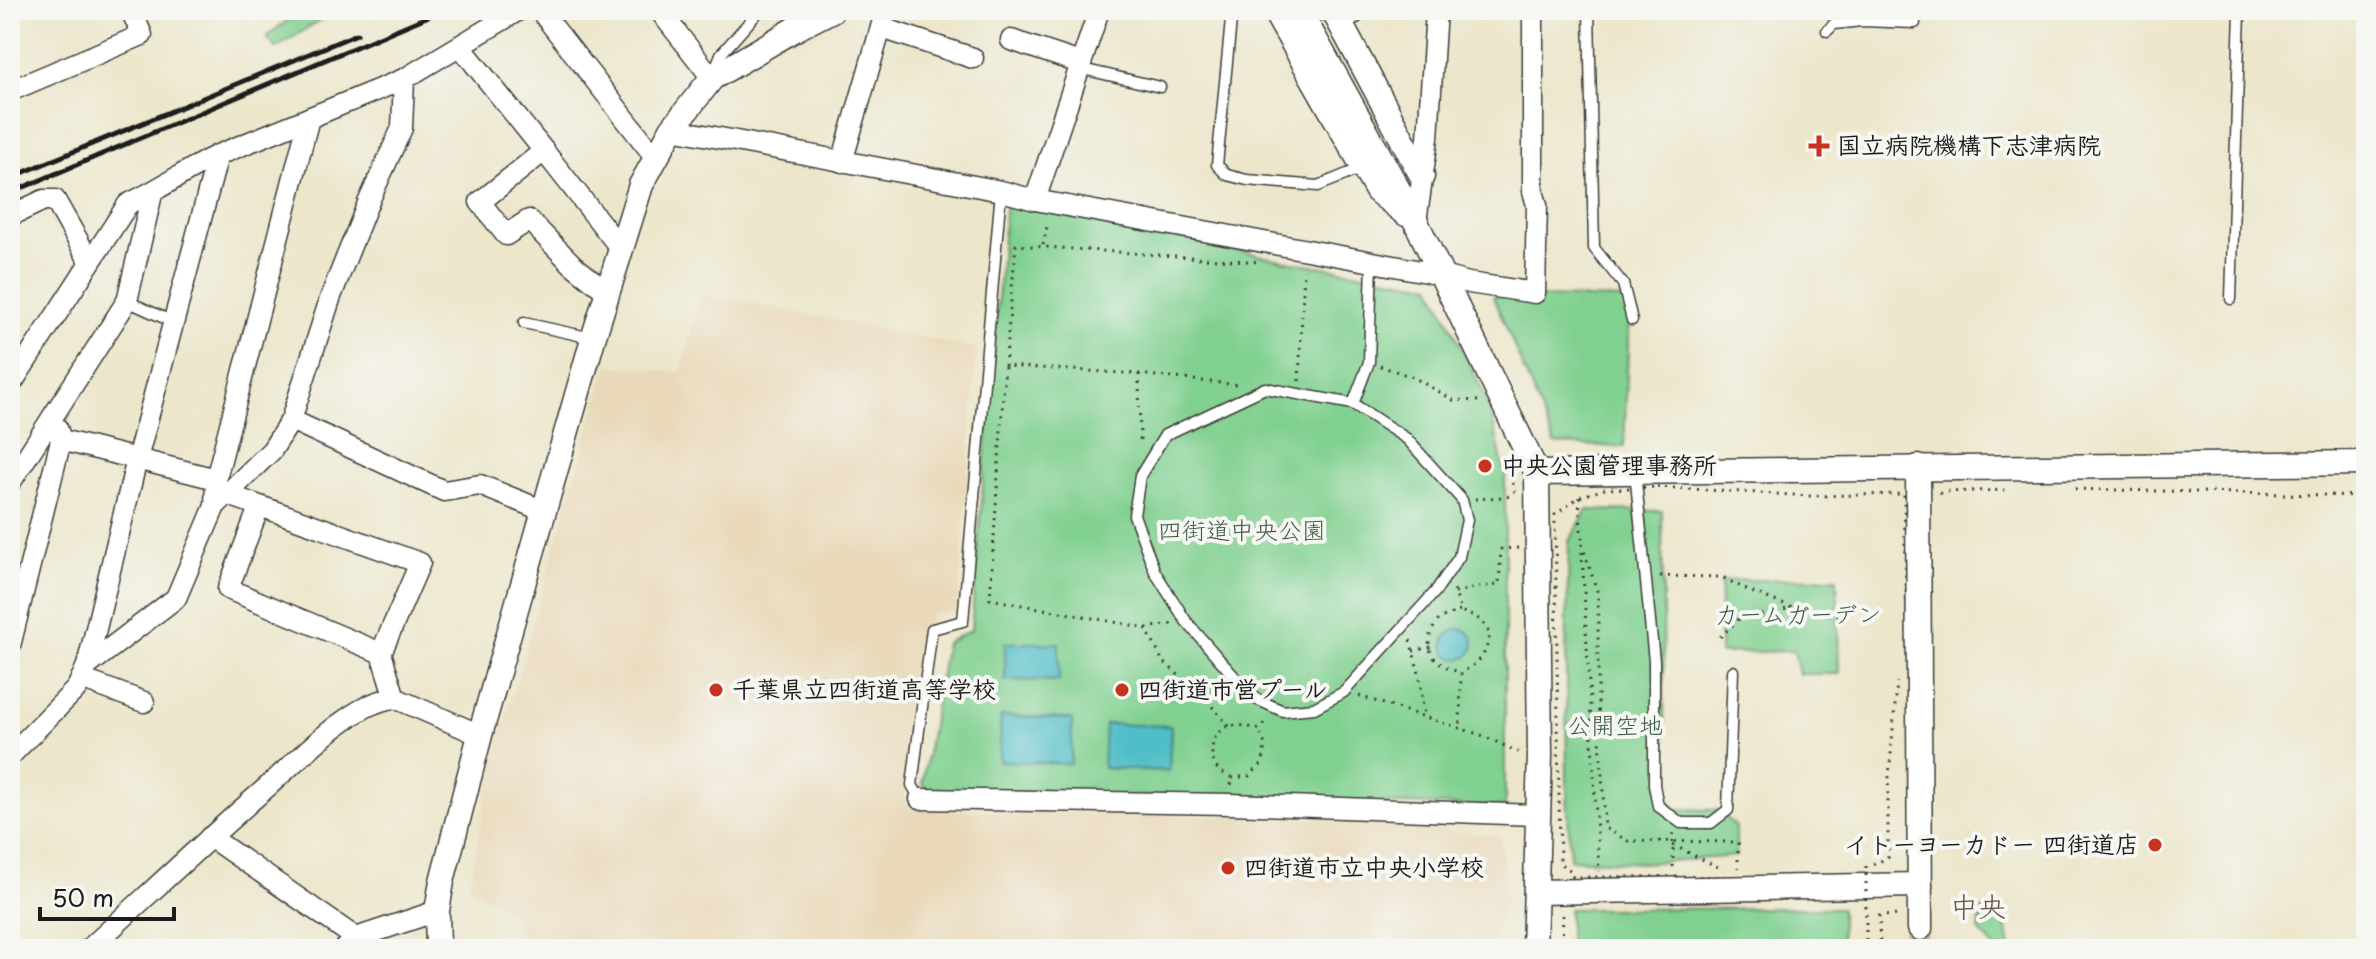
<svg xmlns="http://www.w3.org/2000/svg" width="2376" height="959" font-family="'Playpen Sans','Klee One',sans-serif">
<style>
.built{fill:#e9d9ba}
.green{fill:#80d090;stroke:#4e7656;stroke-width:2}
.water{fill:#50bec7;stroke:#366d72;stroke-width:2}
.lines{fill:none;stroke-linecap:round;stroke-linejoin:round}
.tertiary-tunnel{stroke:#c2bea8;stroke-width:24;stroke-dasharray:24 12;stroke-linecap:butt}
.service-casing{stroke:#3b3a36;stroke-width:13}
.minor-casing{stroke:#3b3a36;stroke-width:23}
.tertiary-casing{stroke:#3b3a36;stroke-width:27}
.path{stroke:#3b3a36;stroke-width:3;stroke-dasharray:2 6;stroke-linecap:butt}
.service{stroke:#fff;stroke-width:10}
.minor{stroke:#fff;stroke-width:20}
.tertiary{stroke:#fff;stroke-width:24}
.rail{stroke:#1c1c1c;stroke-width:5}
.path-bridge{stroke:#3b3a36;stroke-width:3;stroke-dasharray:2 6;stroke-linecap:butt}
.poi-dot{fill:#c8321e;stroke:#f6f6f2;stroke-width:3}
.labels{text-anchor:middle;stroke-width:8;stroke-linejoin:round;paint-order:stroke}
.poi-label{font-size:24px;font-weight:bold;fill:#1c1c1c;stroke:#f6f6f2;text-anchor:start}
.park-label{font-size:24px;fill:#3f5b45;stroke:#f6f6f2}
.quarter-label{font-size:28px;fill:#655147;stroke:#f6f6f2}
</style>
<rect width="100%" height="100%" fill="#f6f6f2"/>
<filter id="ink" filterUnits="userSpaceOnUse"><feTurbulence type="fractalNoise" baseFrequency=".0125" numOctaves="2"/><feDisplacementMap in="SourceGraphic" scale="16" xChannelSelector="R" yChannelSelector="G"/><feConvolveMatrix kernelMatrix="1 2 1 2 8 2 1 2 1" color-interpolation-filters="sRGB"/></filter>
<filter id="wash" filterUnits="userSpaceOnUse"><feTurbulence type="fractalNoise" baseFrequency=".006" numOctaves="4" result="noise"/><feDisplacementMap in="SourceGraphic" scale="32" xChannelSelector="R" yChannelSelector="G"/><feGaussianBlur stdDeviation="1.8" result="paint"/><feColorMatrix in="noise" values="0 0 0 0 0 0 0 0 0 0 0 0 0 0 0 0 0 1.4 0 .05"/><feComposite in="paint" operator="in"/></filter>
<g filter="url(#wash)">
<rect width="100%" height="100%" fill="#ece6cb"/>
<!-- built -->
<polygon class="built" points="701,294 977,348 958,613 931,613 903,795 910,806 953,810 1435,822 1448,832 1501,836 1506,901 1494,933 1494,949 522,949 514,914 469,886 492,766 607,365 681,372"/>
<!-- green -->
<g class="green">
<polygon points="301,10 336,10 276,48 266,37"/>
<polygon points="1006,199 1281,260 1431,285 1485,396 1493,421 1505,475 1505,807 929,790 922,784 946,643 971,630"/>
<polygon points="1493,296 1630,299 1624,447 1555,444"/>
<polygon points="1587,510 1662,511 1665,800 1677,809 1718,810 1736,827 1736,856 1644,863 1570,859 1567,788 1566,663 1569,542"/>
<polygon points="1837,578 1839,674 1799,674 1794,651 1720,653 1721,581"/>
<polygon points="1841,908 1841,949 1569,949 1569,909"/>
<polygon points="2004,908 2010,949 1996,949 1979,931 1981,910"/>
</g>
<!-- water -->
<g class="water">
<circle cx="1459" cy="644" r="15"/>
<polygon points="1005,643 1059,643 1059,681 1005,680"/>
<polygon points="1001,716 1072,719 1071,764 999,761"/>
<polygon points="1105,724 1171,726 1169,771 1103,768"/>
</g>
</g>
<g filter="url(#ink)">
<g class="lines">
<!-- tertiary-tunnel -->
<polyline class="tertiary-tunnel" points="1920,928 1921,949"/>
<defs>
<g id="service">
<polyline points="1232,10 1217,165 1227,175 1247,180 1318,186 1362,168"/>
<polyline points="1589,10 1594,248 1623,284 1632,320"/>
<polyline points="1827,31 1834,24 1862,21 1915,23"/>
<polyline points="1078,68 1160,87"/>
<polyline points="714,72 721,54 760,10"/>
<polyline points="2231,299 2240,10"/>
<polyline points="127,301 173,322"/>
<polyline points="524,323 592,338"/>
<polygon points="1265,388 1353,404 1407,439 1462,500 1467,520 1459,557 1435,592 1344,692 1314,708 1283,711 1256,699 1232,674 1186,621 1155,572 1134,515 1140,476 1165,435"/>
<polyline points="1353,404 1369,362 1372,262"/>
<polyline points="1635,472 1654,661 1654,785 1658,806 1681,823 1711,823 1728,810 1733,671"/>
<polyline points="920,799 912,785 932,629 963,621 1001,191"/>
</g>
<g id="minor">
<polyline points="540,10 656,158"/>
<polyline points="659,10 712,78"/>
<polyline points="1340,23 1359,10"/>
<polyline points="882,28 973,58"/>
<polyline points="1011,40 1080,63"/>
<polyline points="461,47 544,151"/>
<polyline points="10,91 142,35 131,10"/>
<polyline points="672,129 1001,191 1035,200 1427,272 1469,283 1535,293 1537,205 1533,191 1533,10"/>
<polyline points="842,162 886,10"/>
<polyline points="1035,200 1099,10"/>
<polyline points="10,216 44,200 55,200 90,262"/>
<polyline points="1416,222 1428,138 1436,10"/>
<polyline points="607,292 573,265 529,220 506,235 480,202 544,151 621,249"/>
<path d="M10,386l118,-182c31,-14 58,-34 90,-49l186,-76 115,-69"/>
<polyline points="291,420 444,491 480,485 544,511"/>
<polyline points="57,428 61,440 216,479"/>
<polyline points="10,483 127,301 152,194"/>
<polyline points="226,494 420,563 381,653 395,698"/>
<polyline points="215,506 216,479 309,118"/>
<polyline points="259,507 228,589 381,653"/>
<polyline points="10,646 61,440"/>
<polyline points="87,666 176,598 215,506 272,450 291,420 331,296 368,203 402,128 404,79"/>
<polyline points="81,679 144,702"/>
<polyline points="10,756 77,688 87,666 137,459 218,155"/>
<polyline points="920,799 1231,804 1537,815"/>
<polyline points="210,837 356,938"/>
<path d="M89,949c59,-54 117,-109 177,-161 26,-23 51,-49 79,-68 16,-11 31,-20 50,-22l85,37"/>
<polyline points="345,949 356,938 437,911"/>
</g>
<g id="tertiary">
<polyline points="1274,10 1377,191 1406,214"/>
<polyline points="1299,10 1416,222 1537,473 1540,755 1534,949"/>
<polyline points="1333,10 1422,176"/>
<polyline points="1918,467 1920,928"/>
<polyline points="1537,473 2366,463"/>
<polyline points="1536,892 1920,885"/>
<polyline points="438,949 437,911 442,881 480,735 593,339 641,185 672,129 712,78 797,28 832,10"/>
</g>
</defs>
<!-- service casing -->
<use href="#service" class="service-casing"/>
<!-- minor casing -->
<use href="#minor" class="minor-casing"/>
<!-- tertiary casing -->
<use href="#tertiary" class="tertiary-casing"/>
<!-- path -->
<g class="path">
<polyline points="1043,245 1048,222"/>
<polyline points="1005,366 1016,245 1261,262"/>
<polyline points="1380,366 1413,377 1453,400 1481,401"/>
<polyline points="1139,374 1140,446"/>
<polyline points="1299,381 1304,269"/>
<polyline points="1510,467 1515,495"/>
<polygon points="1657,487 1810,496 1904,494 1912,876 1573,877 1570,870 1560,864 1555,515 1579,497 1605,489"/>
<polyline points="2075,489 2366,496"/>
<polyline points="1940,494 1942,492 2008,490"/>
<polyline points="1579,497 1582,545"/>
<polyline points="1475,499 1515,496"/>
<polyline points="1582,544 1598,594 1598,702 1605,828 1628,841 1738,842 1738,868"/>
<polyline points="1582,552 1599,872"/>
<polyline points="1660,576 1722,577 1745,589 1792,608 1838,616"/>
<path d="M1454,590l7,21 20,9 9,14c-5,23 -9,27 -29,39l-1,55"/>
<polyline points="1455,593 1478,587 1499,585 1501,549 1519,548"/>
<path d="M1460,611l-20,7c-3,5 -9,12 -10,18 -5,23 14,31 31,37"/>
<polyline points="1172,624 1146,628 990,599 1005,366 1139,374 1238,385"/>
<polyline points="1146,628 1162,660 1209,703 1230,727"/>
<polyline points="1720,637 1738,620 1792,608"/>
<polyline points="1410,640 1420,677 1424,717"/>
<polyline points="1413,651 1431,647"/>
<polyline points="1359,696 1481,735 1518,752"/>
<polyline points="1232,778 1249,776 1263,763 1265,744 1258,729"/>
<path d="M1231,785l1,-7c-5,-3 -13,-7 -16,-11 -8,-13 -4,-34 10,-40 10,-4 23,0 32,2l12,-9"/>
<polyline points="1673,833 1673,870"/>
<polyline points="1673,845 1720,868"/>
<polyline points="1873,864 1888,858 1888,789 1897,682"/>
<polyline points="1562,949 1563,911"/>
<polyline points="1880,949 1879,916 1899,915"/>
</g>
<!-- service -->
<use href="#service" class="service"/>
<!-- minor -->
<use href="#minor" class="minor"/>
<!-- tertiary -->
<use href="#tertiary" class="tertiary"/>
<!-- rail -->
<g class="rail">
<polyline points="10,178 357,34"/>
<polyline points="10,193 443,10"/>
</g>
<!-- path-bridge -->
<polyline class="path-bridge" points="1866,866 1866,949"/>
</g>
</g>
<!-- markers -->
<g class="poi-dot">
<path d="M1815 134h8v8h8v8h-8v8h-8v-8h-8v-8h8z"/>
<circle cx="1485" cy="466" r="8"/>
<circle cx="716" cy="690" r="8"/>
<circle cx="1122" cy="690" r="8"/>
<circle cx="2155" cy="845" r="8"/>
<circle cx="1228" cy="868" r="8"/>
</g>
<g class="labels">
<!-- poi labels -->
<g class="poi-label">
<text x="1837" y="154">国立病院機構下志津病院</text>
<text x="1501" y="474">中央公園管理事務所</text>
<text x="732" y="698">千葉県立四街道高等学校</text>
<text x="1138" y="698">四街道市営プール</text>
<text x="2139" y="853" text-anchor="end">イトーヨーカドー 四街道店</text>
<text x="1244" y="876">四街道市立中央小学校</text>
</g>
<!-- park labels -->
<g class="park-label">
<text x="1242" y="539">四街道中央公園</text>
<text x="1798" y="623">カームガーデン</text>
<text x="1615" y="734">公開空地</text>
</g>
<!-- quarter labels -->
<g class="quarter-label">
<text x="1978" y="917">中央</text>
</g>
</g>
<!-- margin -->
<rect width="2376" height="959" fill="none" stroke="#f6f6f2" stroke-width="40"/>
<!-- scale -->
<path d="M40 907v12h134v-12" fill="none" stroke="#1c1c1c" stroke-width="4"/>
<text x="52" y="907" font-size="24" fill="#1c1c1c" stroke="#f6f6f2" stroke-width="6" paint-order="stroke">50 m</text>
</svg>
